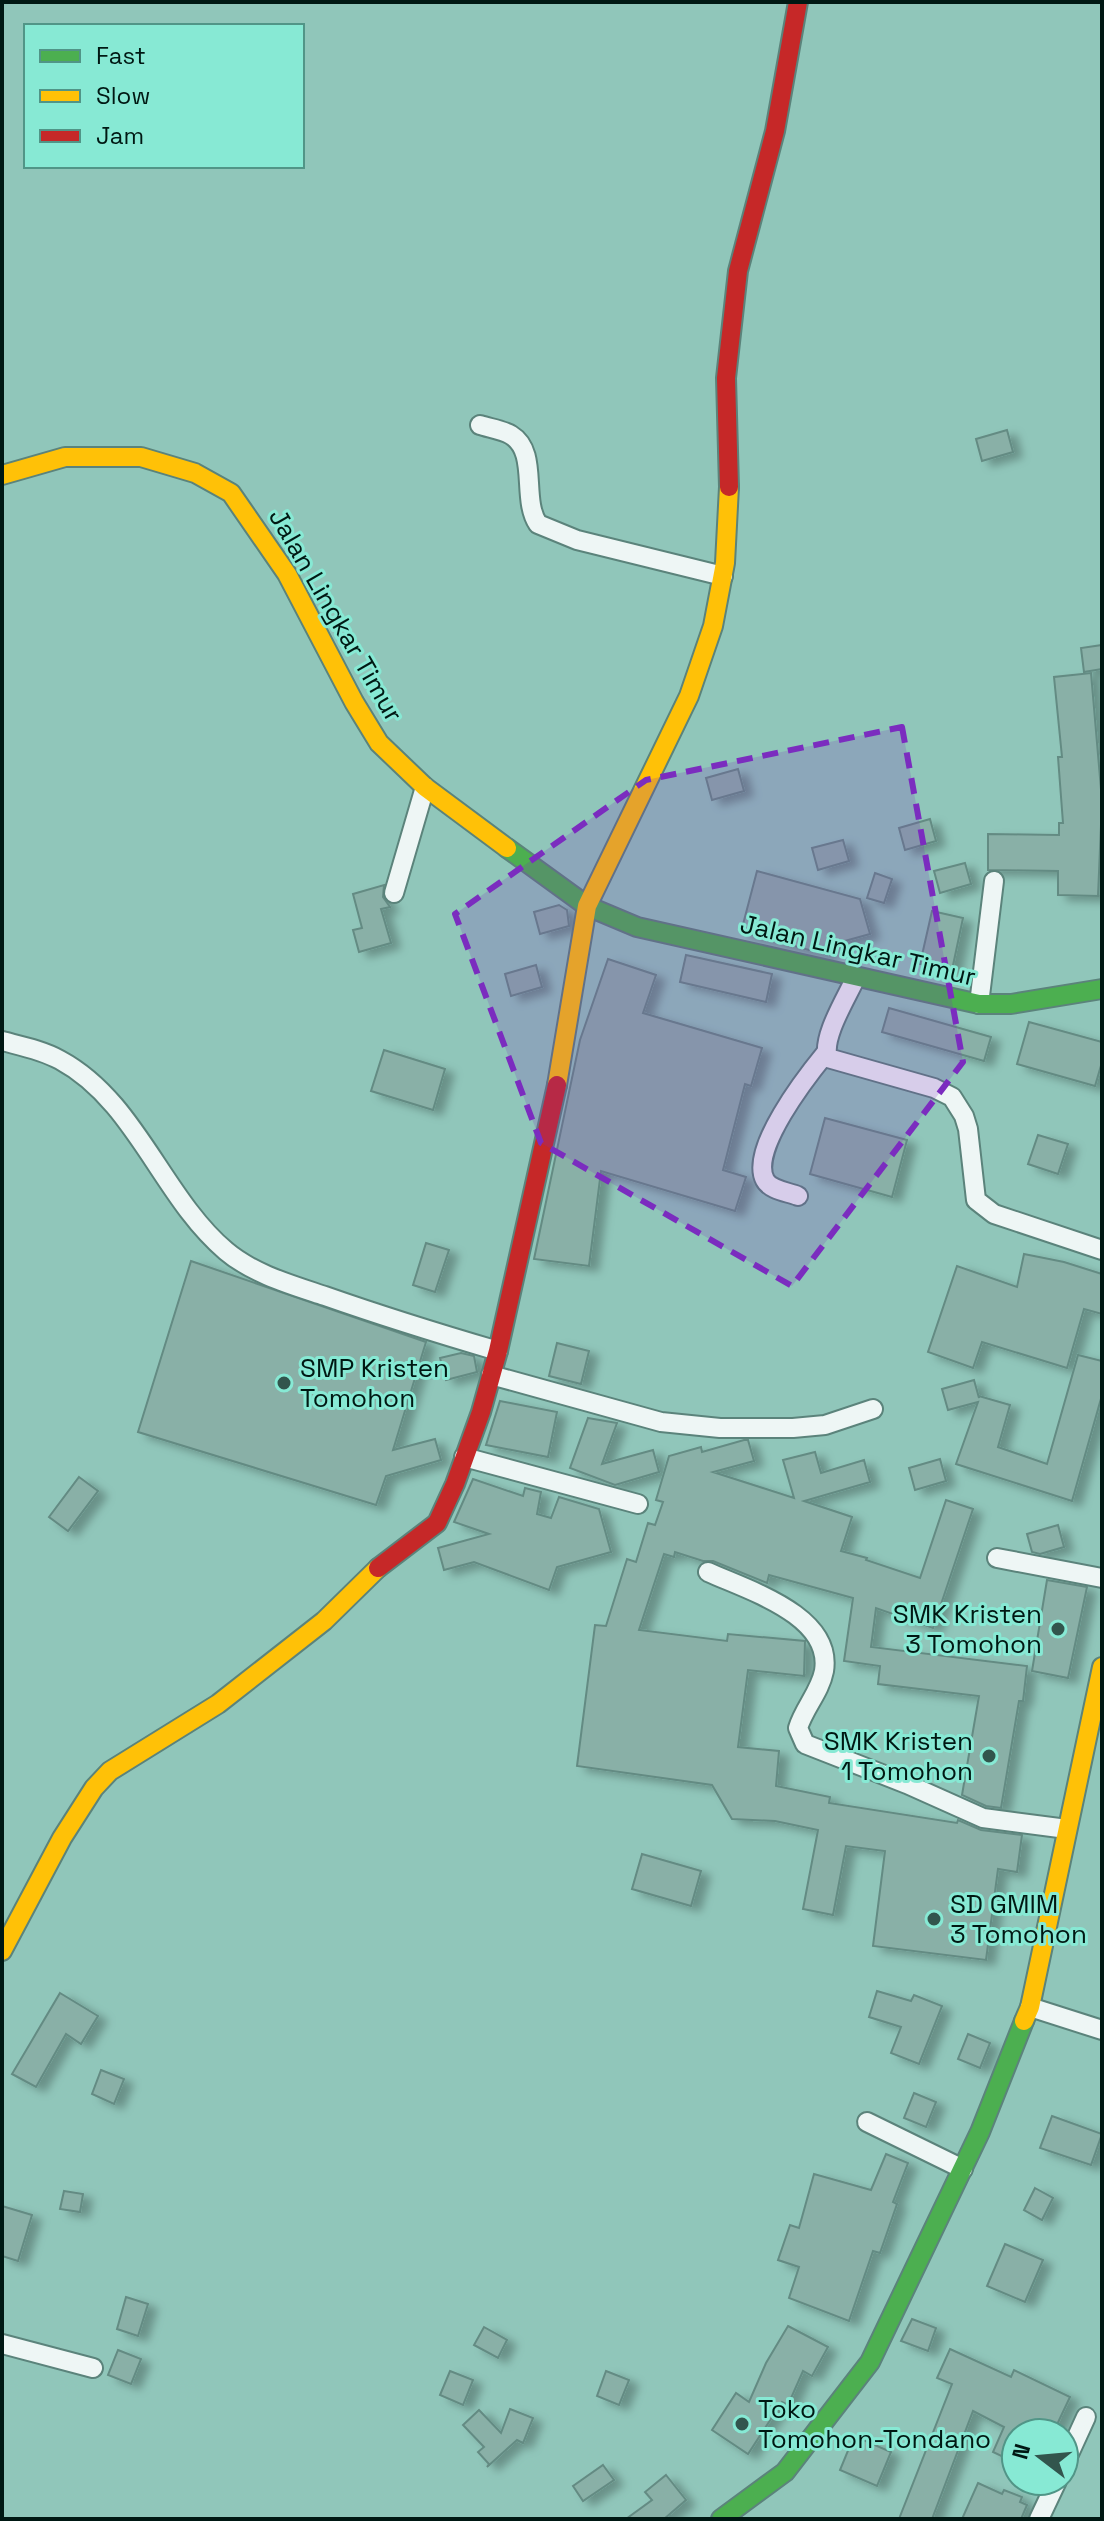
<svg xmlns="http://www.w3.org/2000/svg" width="1104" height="2521" font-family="'Space Grotesk',sans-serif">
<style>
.building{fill:#89b0a7;stroke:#648b83;stroke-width:2;filter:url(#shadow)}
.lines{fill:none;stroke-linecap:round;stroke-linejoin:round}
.street-casing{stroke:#5b837b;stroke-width:22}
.fast-casing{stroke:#5b837b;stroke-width:22}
.slow-casing{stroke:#5b837b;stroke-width:22}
.jam-casing{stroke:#5b837b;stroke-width:22}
.street{stroke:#eef6f5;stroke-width:18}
.fast{stroke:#4caf50;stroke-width:18}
.slow{stroke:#ffc107;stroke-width:18}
.jam{stroke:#c62828;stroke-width:18}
.marked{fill:#7b2cbf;fill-opacity:0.2;stroke:#7b2cbf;stroke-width:6;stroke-dasharray:16 10;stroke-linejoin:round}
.poi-dot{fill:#32554d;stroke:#87e9d4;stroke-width:3}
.labels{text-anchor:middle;stroke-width:6;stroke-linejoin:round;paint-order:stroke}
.street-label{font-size:26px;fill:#001813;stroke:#87e9d4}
.poi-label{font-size:26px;fill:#001813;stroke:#87e9d4;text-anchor:start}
</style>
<defs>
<filter id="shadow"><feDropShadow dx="9" dy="5" stdDeviation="4" flood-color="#0004"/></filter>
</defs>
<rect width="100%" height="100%" fill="#90c6ba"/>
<!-- building -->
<g class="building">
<polygon points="1007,430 1013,452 982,461 976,439"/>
<polygon points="1102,645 1102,669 1084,672 1081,648"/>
<polygon points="1091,673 1102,801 1098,896 1058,895 1058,871 988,870 988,834 1059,835 1059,823 1063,823 1058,757 1062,757 1054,677"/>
<polygon points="738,769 744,791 712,800 706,778"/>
<polygon points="930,819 936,841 905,850 899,828"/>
<polygon points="843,840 849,861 818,870 812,848"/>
<polygon points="965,863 971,884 940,893 934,871"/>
<polygon points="757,871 860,899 870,934 830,945 828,955 741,932"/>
<polygon points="875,873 892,879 884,903 867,898"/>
<polygon points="384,885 383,897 390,907 381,909 391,943 359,952 353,930 362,928 353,894"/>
<polygon points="559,905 567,910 569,926 540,934 534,912"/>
<polygon points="932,911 963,918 952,970 920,964"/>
<polygon points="686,955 772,974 766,1002 680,982"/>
<polygon points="608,959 656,975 643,1013 762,1048 751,1086 745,1084 723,1170 746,1177 735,1211 601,1171 589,1266 534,1259 580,1040"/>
<polygon points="536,965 542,987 511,996 505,974"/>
<polygon points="889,1008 991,1037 984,1061 882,1032"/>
<polygon points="1029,1022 1102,1042 1102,1062 1095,1086 1017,1064"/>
<polygon points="384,1050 445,1069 433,1110 371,1091"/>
<polygon points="825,1118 907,1140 892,1197 810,1174"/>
<polygon points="1038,1135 1068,1144 1058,1174 1028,1164"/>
<polygon points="426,1243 449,1250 435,1292 413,1285"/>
<polygon points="1024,1254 1064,1262 1102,1274 1102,1314 1084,1309 1067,1368 982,1342 973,1368 928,1352 957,1266 1017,1287"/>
<polygon points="191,1261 426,1342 393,1450 435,1439 441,1460 386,1476 376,1505 138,1432"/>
<polygon points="557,1343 589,1351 581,1384 549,1376"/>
<polygon points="461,1353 474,1356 477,1372 446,1380 440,1358"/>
<polygon points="1078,1355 1102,1361 1102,1395 1072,1501 956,1464 978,1402 948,1410 942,1389 974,1380 979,1398 979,1396 1010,1405 998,1447 1047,1464"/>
<polygon points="500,1401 557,1412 548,1457 486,1445"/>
<polygon points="588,1418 617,1423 602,1464 653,1450 659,1472 615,1485 570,1468"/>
<polygon points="744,1440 748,1440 754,1461 713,1472 794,1498 783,1460 815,1452 821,1473 864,1460 870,1482 804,1501 852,1517 841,1551 867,1558 866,1560 920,1578 946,1500 973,1509 933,1628 876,1608 871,1647 1027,1666 1023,1701 1019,1701 1001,1808 986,1806 962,1795 979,1696 878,1684 880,1666 844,1661 853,1598 769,1575 767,1583 713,1561 703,1561 675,1552 674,1557 664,1554 639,1630 727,1641 728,1634 805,1641 804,1676 748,1670 738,1747 779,1751 776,1786 830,1797 829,1803 957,1823 958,1820 981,1830 1022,1835 1017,1872 998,1869 986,1960 873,1946 885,1851 846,1846 833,1915 803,1909 818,1830 775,1821 732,1819 712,1785 577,1766 595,1625 606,1626 627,1559 636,1562 648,1523 655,1525 663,1502 656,1500 669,1456 701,1447 702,1452"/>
<polygon points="940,1459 946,1481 915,1490 909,1468"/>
<polygon points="79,1477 98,1491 68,1531 49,1517"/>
<polygon points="473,1479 523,1496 525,1488 541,1492 537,1514 551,1518 559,1497 599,1509 611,1552 557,1567 549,1590 474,1562 444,1570 438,1548 489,1534 454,1522"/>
<polygon points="1058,1525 1064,1547 1040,1554 1032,1552 1027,1534"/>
<polygon points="1047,1580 1087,1587 1068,1678 1032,1671"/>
<polygon points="642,1854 701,1871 691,1906 632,1889"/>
<polygon points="877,1991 911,2001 914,1995 942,2006 919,2064 891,2053 901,2027 869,2017"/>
<polygon points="60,1993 98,2016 81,2044 66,2034 36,2087 12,2074"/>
<polygon points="968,2034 990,2043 980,2068 958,2059"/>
<polygon points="101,2070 124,2079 114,2104 92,2094"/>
<polygon points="914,2093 936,2102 926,2127 904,2118"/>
<polygon points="1052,2116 1102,2134 1091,2165 1040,2148"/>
<polygon points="886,2154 908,2163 893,2202 897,2204 880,2253 873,2251 849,2321 789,2298 799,2267 778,2260 790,2225 799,2228 814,2174 871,2190"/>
<polygon points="1035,2188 1053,2198 1042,2220 1024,2210"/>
<polygon points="64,2191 83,2194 80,2212 60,2209"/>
<polygon points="2,2206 32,2215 18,2261 2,2256"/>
<polygon points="1005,2244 1043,2260 1025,2302 987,2286"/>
<polygon points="126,2297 148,2304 138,2336 117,2329"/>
<polygon points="912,2319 936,2328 928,2351 901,2341"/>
<polygon points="788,2326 828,2347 812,2376 803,2371 788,2405 782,2402 748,2454 712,2430 736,2393 749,2402 766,2363"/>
<polygon points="484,2327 507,2340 498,2358 474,2345"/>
<polygon points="950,2349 1011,2377 1014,2370 1070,2397 1053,2433 1016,2433 1016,2463 993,2452 1004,2427 973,2411 932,2519 899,2519 952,2384 937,2378"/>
<polygon points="118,2350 141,2359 131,2384 108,2375"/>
<polygon points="450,2371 473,2380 463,2405 440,2395"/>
<polygon points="606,2371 629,2380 619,2405 597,2396"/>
<polygon points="510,2409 533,2418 523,2443 517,2440 487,2467 489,2464 478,2452 484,2447 463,2425 479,2410 501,2433"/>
<polygon points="854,2436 891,2452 877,2486 840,2470"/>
<polygon points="603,2465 614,2480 583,2501 573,2486"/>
<polygon points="666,2475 686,2500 664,2519 626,2519 652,2500 645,2492"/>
<polygon points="978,2483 1002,2494 1004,2490 1022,2497 1020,2502 1027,2505 1021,2519 962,2519"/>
</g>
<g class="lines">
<defs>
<g id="street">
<path d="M480,425c9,3 23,5 31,10 28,17 10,64 27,89l39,16 146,36"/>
<polyline points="394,893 425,787"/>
<path d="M856,977c-9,20 -35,61 -28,81l106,30 18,9 12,19 4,13 8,71 18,14 108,36"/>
<polyline points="979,1004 994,881"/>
<path d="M2,1041c19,5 40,9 58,19 76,41 102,137 166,191 27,23 66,34 99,45 57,20 115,38 173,55"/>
<path d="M798,1196c-10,-4 -28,-6 -33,-16 -16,-30 42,-104 60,-126"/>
<polyline points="491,1375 661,1422 720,1428 793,1428 825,1425 873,1409"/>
<polyline points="464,1457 638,1504"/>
<polyline points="997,1558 1102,1578"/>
<path d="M708,1572c39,18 125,43 116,99 -4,21 -20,37 -26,57l7,16 102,40 76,34 84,11"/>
<polyline points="1030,2007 1102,2030"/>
<polyline points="867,2122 963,2169"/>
<polyline points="2,2344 93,2368"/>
<polyline points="1064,2465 1086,2417"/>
<polyline points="1039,2519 1057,2481"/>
</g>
<g id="fast">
<polyline points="507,848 587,906 637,927 979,1004 1011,1004 1102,989"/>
<polyline points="721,2519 785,2472 870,2362 980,2132 1024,2021"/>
</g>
<g id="slow">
<polyline points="2,475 65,457 141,457 195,473 231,493 287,574 354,702 379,743 425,787 507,848"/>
<polyline points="557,1085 587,906 689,696 713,626 725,563 729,487"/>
<polyline points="2,1951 62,1838 94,1788 110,1771 218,1704 324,1621 378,1568"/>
<polyline points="1024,2021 1030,2007 1102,1667"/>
</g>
<g id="jam">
<polyline points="729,487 726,378 738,271 775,131 798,2"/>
<polyline points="378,1568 437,1523 455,1484 481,1412 498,1351 557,1085"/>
</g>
</defs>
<!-- street casing -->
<use href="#street" class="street-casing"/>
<!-- fast casing -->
<use href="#fast" class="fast-casing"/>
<!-- slow casing -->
<use href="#slow" class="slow-casing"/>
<!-- jam casing -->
<use href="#jam" class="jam-casing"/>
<!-- street -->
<use href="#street" class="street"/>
<!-- fast -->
<use href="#fast" class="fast"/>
<!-- slow -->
<use href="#slow" class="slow"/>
<!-- jam -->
<use href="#jam" class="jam"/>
</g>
<!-- marked area -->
<path class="marked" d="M902,727l61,335 -171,224 -251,-143 -86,-229 191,-134z"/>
<!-- markers -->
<g class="poi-dot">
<circle cx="284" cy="1383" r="8"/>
<circle cx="1058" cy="1629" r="8"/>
<circle cx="989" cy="1756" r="8"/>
<circle cx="934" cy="1919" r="8"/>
<circle cx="742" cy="2424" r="8"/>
</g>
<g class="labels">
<!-- street labels -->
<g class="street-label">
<text transform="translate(336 615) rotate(60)" y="9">Jalan Lingkar Timur</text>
<text transform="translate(858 950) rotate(13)" y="9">Jalan Lingkar Timur</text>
</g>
<!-- poi labels -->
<g class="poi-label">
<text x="300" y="1377">SMP Kristen<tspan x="300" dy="30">Tomohon</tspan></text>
<text x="1042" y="1623" text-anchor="end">SMK Kristen<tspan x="1042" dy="30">3 Tomohon</tspan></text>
<text x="973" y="1750" text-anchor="end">SMK Kristen<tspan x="973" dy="30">1 Tomohon</tspan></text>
<text x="950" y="1913">SD GMIM<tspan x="950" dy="30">3 Tomohon</tspan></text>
<text x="758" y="2418">Toko<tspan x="758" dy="30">Tomohon-Tondano</tspan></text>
</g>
</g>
<!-- border -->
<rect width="1104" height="2521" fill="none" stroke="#001813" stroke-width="8"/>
<!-- legend -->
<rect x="24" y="24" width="280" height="144" fill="#87e9d4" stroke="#519587" stroke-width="2"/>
<rect x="40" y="50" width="40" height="12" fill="#4caf50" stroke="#519587" stroke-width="2"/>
<text x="96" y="64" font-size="24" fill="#001813">Fast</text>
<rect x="40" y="90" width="40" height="12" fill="#ffc107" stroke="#519587" stroke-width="2"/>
<text x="96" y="104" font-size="24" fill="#001813">Slow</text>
<rect x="40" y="130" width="40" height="12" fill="#c62828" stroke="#519587" stroke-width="2"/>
<text x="96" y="144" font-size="24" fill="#001813">Jam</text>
<!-- north arrow -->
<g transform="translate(1040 2457) rotate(286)"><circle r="38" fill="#87e9d4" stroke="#519587" stroke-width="2"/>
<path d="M0-6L14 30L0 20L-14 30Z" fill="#32554d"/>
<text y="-12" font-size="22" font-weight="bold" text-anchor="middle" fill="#001813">N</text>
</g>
</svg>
